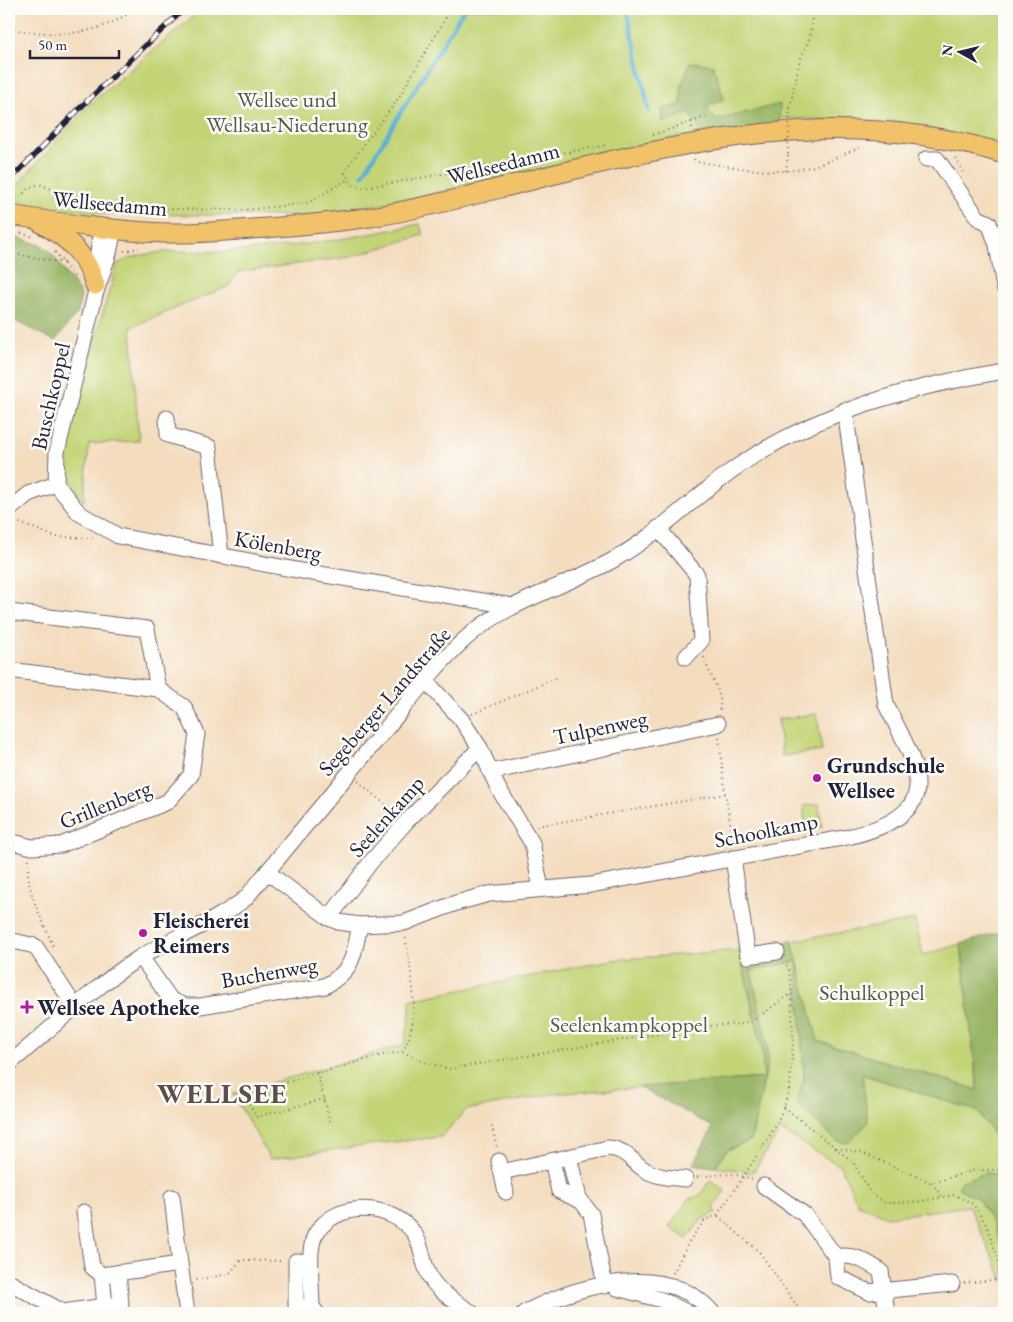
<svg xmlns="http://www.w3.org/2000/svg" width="1013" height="1322" font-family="'EB Garamond',serif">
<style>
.green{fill:#c3d476;stroke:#727b58}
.forest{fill:#9ab667;stroke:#5e6c51}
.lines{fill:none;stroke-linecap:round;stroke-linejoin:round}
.stream{stroke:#57b0d4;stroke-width:4}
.minor-casing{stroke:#6c6369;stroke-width:17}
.major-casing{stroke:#6c6369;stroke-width:21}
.path{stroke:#6c6369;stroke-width:2;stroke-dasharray:1 4;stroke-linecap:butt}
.minor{stroke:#fff;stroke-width:15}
.major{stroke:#f2c26a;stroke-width:19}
.rail-casing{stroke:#22223b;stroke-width:5.5}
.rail{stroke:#fdfcf7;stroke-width:4;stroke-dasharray:11;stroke-linecap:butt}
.path-bridge{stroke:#6c6369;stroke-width:2;stroke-dasharray:1 4;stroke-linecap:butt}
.poi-dot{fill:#b5179e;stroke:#fdfcf7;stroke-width:2}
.labels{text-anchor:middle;stroke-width:5;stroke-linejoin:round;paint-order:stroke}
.park-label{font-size:22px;fill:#52574d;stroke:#fdfcf7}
.street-label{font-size:22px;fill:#22223b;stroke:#fdfcf7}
.poi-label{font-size:22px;font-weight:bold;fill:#22223b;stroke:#fdfcf7;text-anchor:start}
.district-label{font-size:28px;font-weight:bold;letter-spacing:1px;fill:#5d4e4e;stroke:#fdfcf7}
</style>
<rect width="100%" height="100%" fill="#fdfcf7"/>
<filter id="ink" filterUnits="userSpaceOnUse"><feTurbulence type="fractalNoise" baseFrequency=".02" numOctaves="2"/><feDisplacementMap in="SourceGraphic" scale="10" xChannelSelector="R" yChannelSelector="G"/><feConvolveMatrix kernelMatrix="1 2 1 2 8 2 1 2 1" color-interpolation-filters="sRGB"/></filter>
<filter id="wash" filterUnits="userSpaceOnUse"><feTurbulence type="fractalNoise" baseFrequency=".0096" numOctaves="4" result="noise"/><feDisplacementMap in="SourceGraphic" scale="20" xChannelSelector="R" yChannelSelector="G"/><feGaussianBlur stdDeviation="1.12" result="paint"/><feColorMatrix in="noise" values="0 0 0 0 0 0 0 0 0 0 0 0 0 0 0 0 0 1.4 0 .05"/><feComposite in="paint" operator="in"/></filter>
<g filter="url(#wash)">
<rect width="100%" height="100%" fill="#f4ddbf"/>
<!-- green -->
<g class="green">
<polygon points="202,9 1004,9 1004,143 897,122 782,118 677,137 399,202 305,216 103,214 9,200 9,194 89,105"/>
<path d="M420,224l3,11 -73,22 -112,15 -9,14 -98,41 8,114 -50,3 -5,57 -16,-22 -3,-34 52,-181c36,-19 80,-10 119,-13 62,-4 124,-14 184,-27z"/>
<polygon points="817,714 822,751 782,756 778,719"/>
<polygon points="819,804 822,827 806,829 803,806"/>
<polygon points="915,920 923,955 961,944 978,1090 817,1041 798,965 804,1079 796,1103 868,1123 861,1074 977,1111 1004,1148 1004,1176 986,1173 978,1199 993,1223 1004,1252 1004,1282 969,1206 887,1217 858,1204 840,1166 780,1130 753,1172 715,1167 727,1150 751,1140 764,1078 553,1094 466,1110 441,1137 374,1144 270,1159 233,1094 404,1045 410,1015 410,1000 612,960 739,950 762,1048 764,1076 768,1062 750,970 797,961 792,941"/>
<polygon points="710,1180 725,1191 714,1206 716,1213 702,1219 687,1239 669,1227 689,1199 700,1195"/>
</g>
<!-- forest -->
<g class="forest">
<polygon points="690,62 713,65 724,99 706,108 716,120 780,104 779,125 705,139 690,113 663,122 662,109 681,105 681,86"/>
<polygon points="9,235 43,246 52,254 81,295 78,312 55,341 9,318"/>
<polygon points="1004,931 1004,1148 977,1111 862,1074 868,1123 848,1143 837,1141 796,1103 804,1079 797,961 751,971 767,1042 768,1062 751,1140 727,1150 715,1167 693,1164 713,1127 640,1087 764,1078 762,1048 739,950 792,941 818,1041 978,1090 961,944"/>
<polygon points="986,1173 1004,1176 1004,1252 993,1223 978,1199 958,1188 962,1181"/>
</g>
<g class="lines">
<!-- stream -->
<g class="stream">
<polyline points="627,9 649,111"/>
<polyline points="362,176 464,9"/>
</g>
</g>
</g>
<g filter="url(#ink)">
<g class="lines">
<defs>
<g id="minor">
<polyline points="926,159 937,159 978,218 989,223 997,245 1004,287"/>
<polyline points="95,281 101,227"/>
<polyline points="167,418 168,435 209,447 221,556"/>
<polyline points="56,484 79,513 118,536 307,572 512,606"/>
<polyline points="56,484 57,452 95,295 109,253 114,229"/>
<polyline points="9,510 28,494 56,484"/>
<polyline points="658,528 697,575 701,641 686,657"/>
<polyline points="9,612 147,629 158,689"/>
<polyline points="9,670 158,689 184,707 197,734 191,775 167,802 61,845 32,847 9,841"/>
<polyline points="426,681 461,719 480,748 498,788 532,843 541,889"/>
<polyline points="490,772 718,724"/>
<polyline points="733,858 748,956 777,952"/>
<path d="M267,872l62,46 9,4 22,3 44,-2 52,-20 33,-9 102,-9 257,-48c96,-24 75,-62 38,-132l-41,-295"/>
<polyline points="329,918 370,863 406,822 480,748"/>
<polyline points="9,940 35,946 76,1008"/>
<path d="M141,957l30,43 14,6h15l125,-20c30,-17 28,-30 35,-61"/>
<path d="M9,1064c41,-34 86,-78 130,-106 36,-22 74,-34 107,-60 44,-55 89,-108 134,-162 27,-32 53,-68 85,-97 43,-39 101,-52 150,-80 45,-26 83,-66 126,-95 82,-54 168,-77 263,-93"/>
<polyline points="569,1157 579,1198 591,1214 605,1286"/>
<polyline points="499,1161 506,1192"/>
<polyline points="552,1161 559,1191 581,1201"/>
<path d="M502,1172l106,-24c18,1 23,13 37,22 12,7 26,8 40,9"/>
<path d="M764,1186l41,29 31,42c18,-4 30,5 45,14l6,42"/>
<polyline points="172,1197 180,1264"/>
<polyline points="84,1212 92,1267 102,1275"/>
<polyline points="836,1257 838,1277 869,1292 952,1284"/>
<polyline points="311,1262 296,1261 296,1306 312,1307"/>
<polyline points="9,1282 63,1312 105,1306 102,1275 180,1264 187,1313"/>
<polyline points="617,1288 662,1300 688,1313"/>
<polyline points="105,1306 121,1304 118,1273"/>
<path d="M317,1313l-5,-6c0,-18 -5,-56 3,-72 20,-35 76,-33 99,-2 8,12 8,27 14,40 7,18 29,29 44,40"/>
<path d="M524,1313c53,-28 144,-54 189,0"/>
</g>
<g id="major">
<path d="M9,215c51,8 104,16 156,18 34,1 68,-3 101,-5 37,-3 75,-6 111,-12 48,-8 96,-21 143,-33 163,-41 318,-81 484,-29"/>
<path d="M41,223c27,15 45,31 54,62"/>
</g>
</defs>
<!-- minor casing -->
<use href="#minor" class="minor-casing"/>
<!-- major casing -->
<use href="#major" class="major-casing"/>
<!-- path -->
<g class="path">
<polyline points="451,9 396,102 348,166 345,173 352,185 363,188 607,145"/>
<path d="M9,29c45,7 87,9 126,-20"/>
<polyline points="790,107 799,63 810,37 813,9"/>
<polyline points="691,122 708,116"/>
<polyline points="653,135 691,122 692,128"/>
<polyline points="956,158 963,172"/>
<path d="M694,159l4,3c34,4 73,14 108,6 19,-4 39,-15 57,-22"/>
<polyline points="786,171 788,154"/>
<polyline points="16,200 29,188 39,184 81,201 120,208 244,210 308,203 347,180"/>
<polyline points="21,233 33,237"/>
<polyline points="124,251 139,248"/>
<polyline points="55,252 75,278"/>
<polyline points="9,253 65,263 67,262"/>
<polyline points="15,521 56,537 95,538"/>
<path d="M704,657c4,18 21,36 15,55"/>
<polyline points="472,714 556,678"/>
<polyline points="719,738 725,793 734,845"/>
<polyline points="358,781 396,814"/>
<polyline points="537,826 725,794"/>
<path d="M29,859c-6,30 15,62 25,90"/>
<path d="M403,1052c19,-38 8,-77 2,-117"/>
<polyline points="317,1072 330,1121"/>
<polyline points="325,1099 256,1117 245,1094 382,1055 403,1052 424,1062 449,1069 705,1026 741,1024 755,1019 792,993"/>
<polyline points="784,1107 853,1162 870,1192 885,1203 916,1202 955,1195 973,1204 987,1226 1004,1277"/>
<polyline points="492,1126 497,1148"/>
<polyline points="836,1148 860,1152 932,1183 975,1170 1004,1170"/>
<path d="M697,1177c18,-2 39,-6 56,3"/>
<polyline points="932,1183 942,1197"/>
<polyline points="718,1216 760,1253 802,1313"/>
<polyline points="673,1273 690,1240 705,1220 717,1215 744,1176 775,1127 784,1107 790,1087 793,1038 791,984 789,970 785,962"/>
<polyline points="196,1280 229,1274 241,1260 284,1261"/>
<polyline points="964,1283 1004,1279"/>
</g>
<!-- minor -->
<use href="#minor" class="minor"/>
<!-- major -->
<use href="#major" class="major"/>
<defs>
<polyline id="rail" points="9,181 83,105 184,9"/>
</defs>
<!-- rail casing -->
<use href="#rail" class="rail-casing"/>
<!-- rail -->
<use href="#rail" class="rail"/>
<!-- path-bridge -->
<polyline class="path-bridge" points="788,154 790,107"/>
</g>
</g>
<!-- markers -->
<g class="poi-dot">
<circle cx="817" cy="778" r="5"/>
<circle cx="143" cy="933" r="5"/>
<path d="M24.5 999.5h5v5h5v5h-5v5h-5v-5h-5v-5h5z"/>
</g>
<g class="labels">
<!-- park labels -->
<g class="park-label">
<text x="287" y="107">Wellsee und<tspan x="287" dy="25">Wellsau-Niederung</tspan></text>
<text x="872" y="1000">Schulkoppel</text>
<text x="629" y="1032">Seelenkampkoppel</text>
</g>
<!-- street labels -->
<g class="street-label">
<text transform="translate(503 163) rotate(-14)" y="8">Wellseedamm</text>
<text transform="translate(110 203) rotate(5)" y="8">Wellseedamm</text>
<text transform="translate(50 396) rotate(-77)" y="8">Buschkoppel</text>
<text transform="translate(278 545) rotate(10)" y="8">Kölenberg</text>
<text transform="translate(384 701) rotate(-49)" y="8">Segeberger Landstraße</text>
<text transform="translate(600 727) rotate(-12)" y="8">Tulpenweg</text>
<text transform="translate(105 804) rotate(-22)" y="8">Grillenberg</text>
<text transform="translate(386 816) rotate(-48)" y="8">Seelenkamp</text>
<text transform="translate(766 830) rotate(-11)" y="8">Schoolkamp</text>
<text transform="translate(269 972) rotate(-10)" y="8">Buchenweg</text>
</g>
<!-- poi labels -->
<g class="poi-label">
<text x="827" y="773">Grundschule<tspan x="827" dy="25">Wellsee</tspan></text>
<text x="153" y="928">Fleischerei<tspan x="153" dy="25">Reimers</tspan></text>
<text x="37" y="1015">Wellsee Apotheke</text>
</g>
<!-- district labels -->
<g class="district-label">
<text x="222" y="1103">WELLSEE</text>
</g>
</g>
<!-- margin -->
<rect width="1013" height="1322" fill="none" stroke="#fdfcf7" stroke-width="30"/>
<!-- north arrow -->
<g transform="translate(960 52) rotate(278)" stroke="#fdfcf7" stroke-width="4" paint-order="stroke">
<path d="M0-4L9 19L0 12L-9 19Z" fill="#22223b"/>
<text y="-8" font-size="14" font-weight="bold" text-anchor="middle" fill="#22223b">N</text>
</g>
<!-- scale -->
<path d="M30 50v8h89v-8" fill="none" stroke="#22223b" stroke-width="2.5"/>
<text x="38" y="50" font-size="15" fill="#22223b" stroke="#fdfcf7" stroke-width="4" paint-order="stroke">50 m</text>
</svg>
